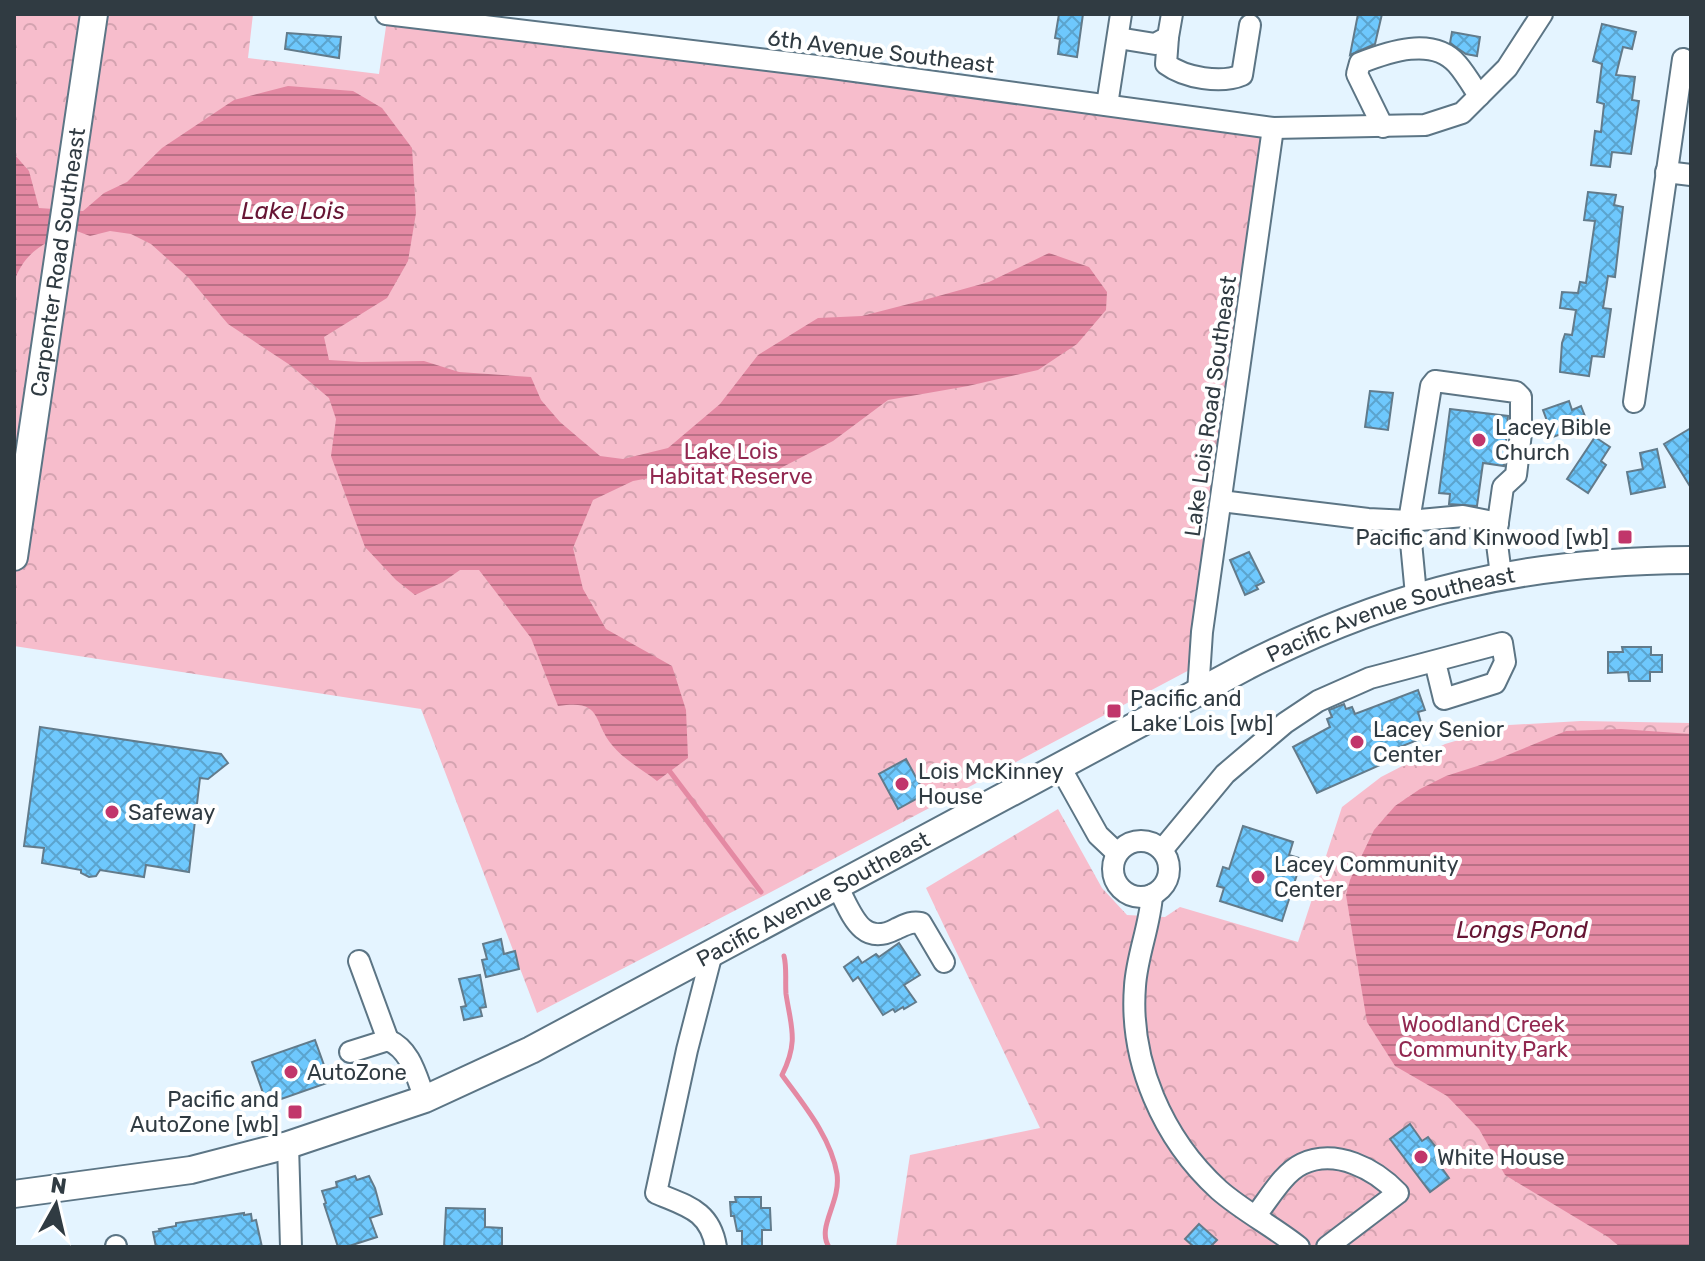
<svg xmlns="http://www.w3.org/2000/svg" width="1705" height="1261" font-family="Rubik,sans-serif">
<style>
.park{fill:url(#park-crowns)}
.water{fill:url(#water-rules)}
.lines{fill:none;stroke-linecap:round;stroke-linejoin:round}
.stream{stroke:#e489a3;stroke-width:5}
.building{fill:url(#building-cross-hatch);stroke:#627b8b;stroke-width:2}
.minor-casing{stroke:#5c7585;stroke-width:24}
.major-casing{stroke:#5c7585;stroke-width:30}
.minor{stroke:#fff;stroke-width:20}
.major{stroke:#fff;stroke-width:26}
.poi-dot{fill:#c1366b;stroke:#fff;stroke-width:3}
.labels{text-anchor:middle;stroke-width:8;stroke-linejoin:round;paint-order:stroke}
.street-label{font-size:22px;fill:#303b42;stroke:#fff}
.poi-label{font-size:22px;fill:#303b42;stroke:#fff;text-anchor:start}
.park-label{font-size:22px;fill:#922850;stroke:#fff}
.water-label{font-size:24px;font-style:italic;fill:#671635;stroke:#fff}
</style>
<defs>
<pattern id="park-crowns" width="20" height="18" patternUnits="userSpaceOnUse" patternTransform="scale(2)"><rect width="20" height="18" fill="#f7bdcc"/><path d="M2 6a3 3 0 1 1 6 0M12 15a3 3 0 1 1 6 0" fill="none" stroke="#d4a3b0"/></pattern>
<pattern id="water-rules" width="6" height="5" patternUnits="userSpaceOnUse" patternTransform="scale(2)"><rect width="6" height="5" fill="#e489a3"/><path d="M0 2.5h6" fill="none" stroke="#b97186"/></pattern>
<pattern id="building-cross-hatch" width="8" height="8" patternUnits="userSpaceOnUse" patternTransform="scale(2)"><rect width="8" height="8" fill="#6ec8fd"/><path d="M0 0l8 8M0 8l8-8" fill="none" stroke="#5ba4ce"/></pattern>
</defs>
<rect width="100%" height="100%" fill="#e4f4ff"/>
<!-- park -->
<g class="park">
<polygon points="14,14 253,14 248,58 379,74 387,20 1264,137 1195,667 771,892 537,1013 421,709 14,646 14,562 28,466 14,458"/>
<polygon points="1581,721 1691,723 1691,1247 896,1247 910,1155 1040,1128 926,888 1058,809 1102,888 1127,915 1165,917 1180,907 1298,942 1342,807 1381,777 1445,744 1509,725"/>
</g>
<!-- water -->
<g class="water">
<path d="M288,86l65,5 29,17 30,40 4,65 -8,48 -21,37 -63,39 5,23 32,2 63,-1 35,11 72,5 10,23 19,22 40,34 23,3 45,-11 52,-44 38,-49 60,-37 44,-2 62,-16 65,-18 60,-29 40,14 18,25 -1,18 -29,34 -39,26 -70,16 -80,14 -55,41 -64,33 -70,-5 -66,12 -40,19 -20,48 10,41 23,40 66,37 14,44 2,48 -31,23c-14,-11 -34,-22 -45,-36 -20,-25 -9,-46 -54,-39l-27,-68 -52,-68h-19l-17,12 -28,13 -19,-15 -31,-33 -34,-91 5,-37 -7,-21 -39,-33 -62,-41 -39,-46 -38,-34 -20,-10 -21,-3 -20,5 -16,-6c-28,12 -49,20 -60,52v-128l15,17 10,37 44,3 21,-18 23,-11 35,-34 72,-48z"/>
<polygon points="1621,729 1691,734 1691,1247 1620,1247 1608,1237 1505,1175 1479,1129 1447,1096 1395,1066 1367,1022 1346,895 1350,880 1374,830 1395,806 1420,789 1446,776 1493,761 1566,731"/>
</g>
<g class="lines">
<!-- stream -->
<g class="stream">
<polyline points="668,769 761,892"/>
<path d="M784,956c3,12 1,25 2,38 5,33 13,47 -4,81 21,29 49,62 55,99 4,29 -21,53 -8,73"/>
</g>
</g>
<!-- building -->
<g class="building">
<polygon points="1059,14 1083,14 1077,57 1058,54 1060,39 1055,38"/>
<polygon points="1358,14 1382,14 1375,44 1350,55"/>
<polygon points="1602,24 1636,32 1632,49 1623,47 1616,75 1635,77 1632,100 1639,101 1631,154 1612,152 1610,167 1591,165 1595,131 1601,132 1604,104 1597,102 1602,64 1593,61"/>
<polygon points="1452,32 1480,37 1477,56 1466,54 1450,43"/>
<polygon points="287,33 341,37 339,58 285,49"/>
<polygon points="1588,192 1616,195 1614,205 1623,207 1615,277 1608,276 1603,308 1611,309 1604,357 1592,356 1589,376 1560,372 1562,343 1565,334 1572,335 1576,310 1560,308 1562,292 1578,293 1580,282 1586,283 1595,221 1584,220"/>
<polygon points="1370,391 1393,393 1388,430 1365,427"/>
<polygon points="1569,401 1572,410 1581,406 1588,424 1553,437 1543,410"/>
<polygon points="1450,409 1508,416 1504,466 1483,463 1477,506 1449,504 1450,494 1439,493"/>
<polygon points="1691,428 1691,488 1664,444"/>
<polygon points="1595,437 1610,447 1601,461 1606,465 1588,493 1567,479"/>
<polygon points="1657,449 1665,487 1631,494 1627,472 1643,469 1640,453"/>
<polygon points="1249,552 1264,582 1256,586 1258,589 1245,595 1230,560"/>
<polygon points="1622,647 1651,647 1651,655 1662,655 1662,672 1650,672 1650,681 1629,681 1628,672 1608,673 1608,652 1623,652"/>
<polygon points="1418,690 1425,710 1418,712 1425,737 1395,749 1398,757 1317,793 1293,747 1330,727 1327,719 1332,717 1329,710 1344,704 1346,709 1352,707 1355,714"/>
<polygon points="40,727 221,754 228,763 208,779 200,778 189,872 146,865 144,877 100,870 96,876 89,877 81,873 81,870 42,863 44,848 24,846"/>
<polygon points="906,759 925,794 898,809 879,774"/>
<polygon points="1243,826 1293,842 1289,855 1302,859 1282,921 1220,901 1224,888 1217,886 1223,867 1229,869"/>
<polygon points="501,939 504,954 515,951 519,969 486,977 482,960 487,959 483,944"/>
<polygon points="899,943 920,975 904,985 916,1002 904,1009 903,1007 895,1012 893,1009 883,1015 858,977 853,981 844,967 858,957 862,963 876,954 879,957"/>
<polygon points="480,975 486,1007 480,1008 482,1016 464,1020 461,1007 466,1006 459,979"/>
<polygon points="315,1040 330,1082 267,1104 252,1062"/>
<polygon points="1410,1124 1422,1141 1428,1137 1442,1155 1436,1160 1449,1178 1430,1192 1390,1139"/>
<polygon points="355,1176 357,1180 369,1176 375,1188 382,1214 370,1218 377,1237 346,1247 338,1247 324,1204 326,1203 322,1191 337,1187 336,1182"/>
<polygon points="735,1197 761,1197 761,1208 770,1208 771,1230 762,1230 762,1247 742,1247 742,1231 737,1231 734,1216 731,1216 730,1202 736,1202"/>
<polygon points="446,1208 485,1209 485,1227 502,1228 502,1247 444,1247"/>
<polygon points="244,1213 244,1215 251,1214 252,1221 256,1220 262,1247 156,1247 153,1232 160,1231 159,1229 176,1226 176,1223"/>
<polygon points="1199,1224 1217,1240 1210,1247 1194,1247 1185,1239"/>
</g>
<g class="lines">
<defs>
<g id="minor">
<polyline points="386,14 825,67 1273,128 1425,125 1462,113 1507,68 1542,14"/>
<path d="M1168,37l-2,27c19,14 55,20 76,11l8,-50"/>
<polyline points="1118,38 1155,44 1168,37 1172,14"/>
<polyline points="1107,105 1121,14"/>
<path d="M1383,127l-26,-53 3,-11c28,-11 73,-27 97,1 8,9 15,21 22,32"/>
<polyline points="1666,172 1691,175"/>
<polyline points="1634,402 1683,59"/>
<polyline points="1221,501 1368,519 1409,521 1463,516 1498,523"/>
<polyline points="1416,595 1409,521 1431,386 1435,381 1516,392 1521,397 1521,433 1516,475 1503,487 1496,536 1501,575"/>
<polyline points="1198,692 1202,632 1273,128"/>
<polyline points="1060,767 1098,835 1117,853"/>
<circle cx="1141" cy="869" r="28"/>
<polyline points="1162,850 1225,774 1285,723 1318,701 1370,678 1502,643 1505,662 1495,683 1444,699 1435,662"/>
<path d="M837,886c14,25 23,62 59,43 9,-4 15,-8 25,-6l23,39"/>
<path d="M1152,895c-2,31 -15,60 -17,91 -6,76 28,153 84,204 24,21 55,37 80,57"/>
<path d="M712,953l-25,97 -31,143c30,13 54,17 60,54"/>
<polyline points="359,961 388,1040"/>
<path d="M350,1052l38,-12c23,10 28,36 37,59"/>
<polyline points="288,1145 291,1247"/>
<path d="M1256,1215c13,-16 27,-42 46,-51 34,-16 73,5 96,29l-71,54"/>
<polyline points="116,1246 116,1247"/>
</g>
<g id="major">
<path id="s1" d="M14,557l80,-543"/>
<path id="s2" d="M14,1194l177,-24 97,-25 137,-46 106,-49 716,-384c150,-76 276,-105 444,-106"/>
</g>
</defs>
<!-- minor casing -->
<use href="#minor" class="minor-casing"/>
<!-- major casing -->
<use href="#major" class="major-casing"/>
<!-- minor -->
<use href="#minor" class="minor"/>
<!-- major -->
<use href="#major" class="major"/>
</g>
<!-- markers -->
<g class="poi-dot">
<circle cx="1479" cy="440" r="8"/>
<rect x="1617" y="529" width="16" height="16" rx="4"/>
<rect x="1106" y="703" width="16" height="16" rx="4"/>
<circle cx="1357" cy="742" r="8"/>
<circle cx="902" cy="784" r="8"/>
<circle cx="112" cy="812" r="8"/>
<circle cx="1258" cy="877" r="8"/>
<circle cx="291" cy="1072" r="8"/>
<rect x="287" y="1104" width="16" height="16" rx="4"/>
<circle cx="1421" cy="1157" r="8"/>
</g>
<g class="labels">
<!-- street labels -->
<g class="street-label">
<text transform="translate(881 51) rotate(7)" y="8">6th Avenue Southeast</text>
<text dy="8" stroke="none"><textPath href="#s1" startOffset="298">Carpenter Road Southeast</textPath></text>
<text transform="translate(1210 406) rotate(-82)" y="8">Lake Lois Road Southeast</text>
<text dy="8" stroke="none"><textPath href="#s2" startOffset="1506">Pacific Avenue Southeast</textPath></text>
<text dy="8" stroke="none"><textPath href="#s2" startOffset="860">Pacific Avenue Southeast</textPath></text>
</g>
<!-- poi labels -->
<g class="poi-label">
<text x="1495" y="435">Lacey Bible<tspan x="1495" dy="25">Church</tspan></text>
<text x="1609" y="545" text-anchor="end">Pacific and Kinwood [wb]</text>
<text x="1130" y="706">Pacific and<tspan x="1130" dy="25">Lake Lois [wb]</tspan></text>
<text x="1373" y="737">Lacey Senior<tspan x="1373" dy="25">Center</tspan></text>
<text x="918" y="779">Lois McKinney<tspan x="918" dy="25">House</tspan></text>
<text x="128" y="820">Safeway</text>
<text x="1274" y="872">Lacey Community<tspan x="1274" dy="25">Center</tspan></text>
<text x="307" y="1080">AutoZone</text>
<text x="279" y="1107" text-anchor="end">Pacific and<tspan x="279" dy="25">AutoZone [wb]</tspan></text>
<text x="1437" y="1165">White House</text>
</g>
<!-- park labels -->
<g class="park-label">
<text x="731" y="459">Lake Lois<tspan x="731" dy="25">Habitat Reserve</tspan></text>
<text x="1483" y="1032">Woodland Creek<tspan x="1483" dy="25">Community Park</tspan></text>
</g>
<!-- water labels -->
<g class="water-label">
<text x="293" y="219">Lake Lois</text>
<text x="1522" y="938">Longs Pond</text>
</g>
</g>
<!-- border -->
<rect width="1705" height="1261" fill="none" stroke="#303b42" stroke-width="32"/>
<!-- north arrow -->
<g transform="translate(56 1205) rotate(8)" stroke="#ffffff" stroke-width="6" paint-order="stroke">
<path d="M0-6L14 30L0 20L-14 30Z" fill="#303b42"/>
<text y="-12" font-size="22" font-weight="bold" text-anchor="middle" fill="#303b42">N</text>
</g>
</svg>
